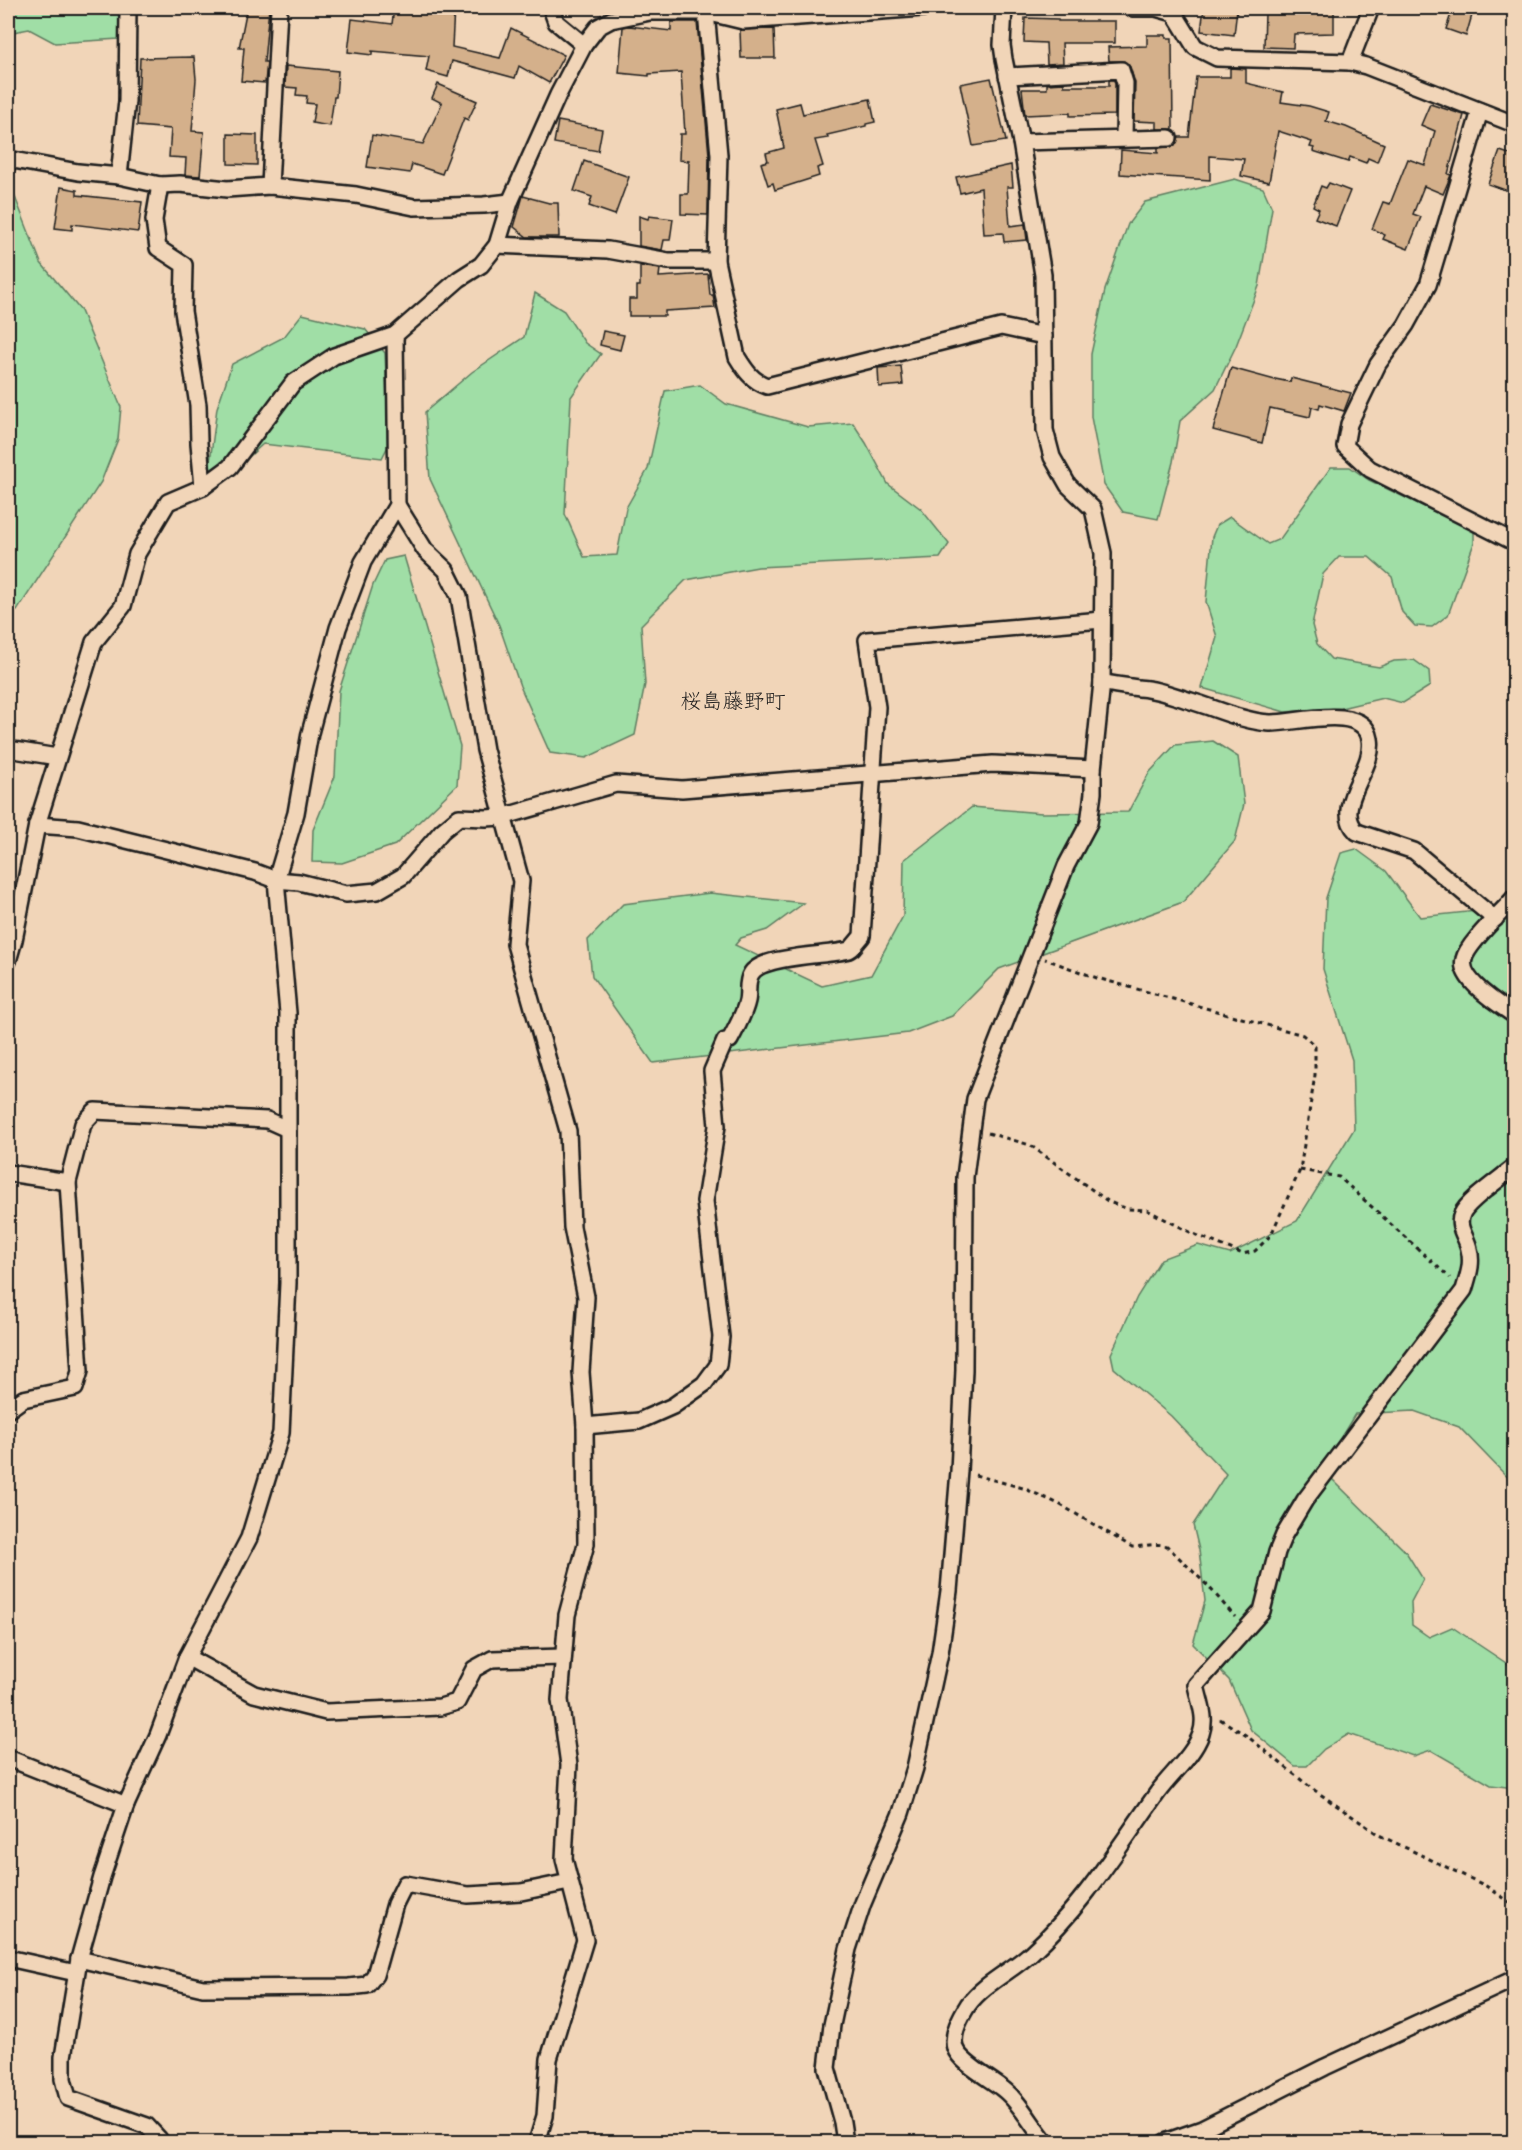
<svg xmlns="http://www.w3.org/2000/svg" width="1522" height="2150" font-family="Sriracha,'Klee One',sans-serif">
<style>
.green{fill:#a0dea6;stroke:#5e7d61;stroke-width:1.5}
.building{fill:#d4b08b;stroke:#1c1c1c;stroke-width:1.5}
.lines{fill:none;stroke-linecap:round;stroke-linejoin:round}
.street-casing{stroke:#1c1c1c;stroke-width:20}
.path{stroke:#1c1c1c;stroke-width:3;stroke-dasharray:4.5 4.5;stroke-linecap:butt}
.street{stroke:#f1d5b8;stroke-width:15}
.labels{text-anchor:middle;stroke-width:4.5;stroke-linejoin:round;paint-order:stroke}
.quarter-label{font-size:21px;fill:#1c1c1c;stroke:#f1d5b8}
</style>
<rect width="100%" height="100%" fill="#f1d5b8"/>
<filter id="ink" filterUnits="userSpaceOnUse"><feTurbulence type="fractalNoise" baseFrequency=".0167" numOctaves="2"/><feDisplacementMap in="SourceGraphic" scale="12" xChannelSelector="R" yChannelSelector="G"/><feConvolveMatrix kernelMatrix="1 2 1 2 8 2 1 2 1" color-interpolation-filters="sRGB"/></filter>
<g filter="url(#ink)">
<!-- green -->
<g class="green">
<polygon points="8,8 121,8 119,39 55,43 29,29 8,33"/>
<polygon points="1235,179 1263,188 1272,208 1259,286 1236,346 1215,389 1180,421 1173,462 1158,519 1123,512 1104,485 1091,417 1091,354 1105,290 1128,224 1145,202"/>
<polygon points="8,190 13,192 41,263 81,311 121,407 118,439 101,482 17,611 8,615"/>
<polygon points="535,293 564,311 585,343 601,354 571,397 565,514 584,557 617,555 626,508 648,469 665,391 700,385 726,404 808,427 853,423 866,443 888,484 921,509 949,544 940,558 758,567 686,580 641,625 645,684 635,735 586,758 550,753 520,686 499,625 430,479 425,412 472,372 524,337"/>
<polygon points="302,314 365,329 385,353 389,444 382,458 263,444 240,465 208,477 217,408 232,364 284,337"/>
<polygon points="1331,467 1350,467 1369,480 1474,531 1474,543 1448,615 1432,627 1415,626 1402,612 1392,577 1369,557 1339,557 1323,574 1312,625 1317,644 1331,659 1379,667 1394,661 1414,660 1429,671 1430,686 1403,703 1383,698 1341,708 1285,712 1202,688 1217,637 1206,602 1212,537 1217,525 1230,517 1268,544 1280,539"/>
<polygon points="404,556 460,746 457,785 395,845 342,863 312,862 313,830 335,776 339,691 373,585 385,560"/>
<polygon points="1213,741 1238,757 1244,804 1235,841 1183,902 999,969 952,1016 908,1033 653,1063 592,976 588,940 623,904 710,893 804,903 767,930 741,938 735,945 822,986 871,975 903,916 904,860 972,807 1042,813 1128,812 1149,773 1175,745"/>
<polygon points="1356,849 1386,871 1420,917 1514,907 1514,1484 1459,1427 1414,1411 1355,1414 1324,1465 1333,1480 1406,1552 1423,1579 1411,1602 1412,1625 1429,1637 1452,1627 1509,1665 1514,1675 1514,1788 1491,1785 1431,1750 1413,1756 1349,1734 1324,1749 1307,1766 1295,1766 1251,1730 1229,1680 1193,1644 1205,1601 1199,1550 1193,1525 1226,1474 1171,1416 1114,1368 1111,1354 1137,1297 1161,1259 1198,1245 1230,1254 1297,1221 1354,1129 1352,1060 1323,969 1326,898 1341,853"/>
</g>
<!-- building -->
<g class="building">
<polygon points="247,8 269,8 264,62 267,62 265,83 241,81 244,48 239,48"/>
<polygon points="394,8 454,8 452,47 500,58 511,28 564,55 549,83 519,66 515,78 452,61 448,77 426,71 429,56 372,51 372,55 348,52 352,19 392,24"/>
<polygon points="1204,8 1237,9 1234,35 1201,31"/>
<polygon points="1306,8 1334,8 1334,33 1294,34 1293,48 1264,47 1265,13 1306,15"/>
<polygon points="1453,8 1474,8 1466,36 1446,29"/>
<polygon points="1025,18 1058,19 1058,21 1115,21 1115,43 1062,43 1063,63 1047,64 1046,43 1024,42"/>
<polygon points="671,22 697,22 709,155 708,215 681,214 681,194 688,194 689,161 679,160 680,134 685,134 681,72 649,74 649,76 619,73 623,27 629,26 671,31"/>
<polygon points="774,29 775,58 741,58 740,30"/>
<polygon points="1147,35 1166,35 1166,38 1172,38 1173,129 1157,129 1157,122 1134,121 1135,83 1130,67 1124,61 1109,61 1108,47 1147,46"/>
<polygon points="194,57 196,79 192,131 204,132 200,176 185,175 186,158 169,157 171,129 137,126 140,58"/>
<polygon points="286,66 338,71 336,97 334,97 330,126 312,123 315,104 306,103 307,96 296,95 297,88 285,87"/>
<polygon points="1230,68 1246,69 1246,83 1283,92 1281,102 1309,106 1329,112 1326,121 1346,127 1384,144 1377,162 1368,158 1366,163 1350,157 1348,162 1313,151 1314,148 1310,147 1312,142 1278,131 1269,182 1241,176 1244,159 1210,156 1210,180 1120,174 1121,150 1158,153 1158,148 1175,146 1179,137 1189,137 1196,77 1230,77"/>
<polygon points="991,78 1006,141 973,146 960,84"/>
<polygon points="1109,80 1114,80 1115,84 1115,115 1070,116 1070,113 1025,115 1022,89 1047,89 1047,84 1064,83 1064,86 1109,86"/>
<polygon points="438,84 477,101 468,120 464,118 442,174 412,164 410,173 367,167 372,135 423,144 442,103 432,98"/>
<polygon points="870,99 875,122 866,124 866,126 827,135 828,138 815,140 823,166 817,168 819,176 775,190 773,183 768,185 761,163 768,161 766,153 784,148 776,109 800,103 803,114"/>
<polygon points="1430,104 1464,115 1448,174 1451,175 1443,194 1424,186 1413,214 1421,217 1408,249 1383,239 1385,235 1372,229 1383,202 1390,204 1408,159 1425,165 1435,131 1421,125"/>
<polygon points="558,121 602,129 598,151 554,143"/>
<polygon points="228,134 257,135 257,165 228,164"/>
<polygon points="1500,151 1515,156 1515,183 1511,192 1488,184"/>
<polygon points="584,161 629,177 615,215 589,206 592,197 574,191"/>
<polygon points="1011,165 1013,187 1007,187 1010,226 1025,224 1027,240 1004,242 1003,233 984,234 981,188 960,193 956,177"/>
<polygon points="1329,183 1350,191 1336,226 1315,218 1319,209 1313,206 1321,186 1326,188"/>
<polygon points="61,187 77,190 77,195 142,202 138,232 72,224 72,230 55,228"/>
<polygon points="523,196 549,203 558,203 559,237 527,237 514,227"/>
<polygon points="639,216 648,219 649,216 673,219 670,240 664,240 662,250 639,246"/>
<polygon points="640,266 660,269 659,277 708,274 710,295 713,295 715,308 665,311 665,316 629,316 629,299 637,299 637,286 640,286"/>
<polygon points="603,331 624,335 620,350 600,345"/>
<polygon points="901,366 903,385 879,387 878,368"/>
<polygon points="1231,368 1275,380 1275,379 1290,382 1291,378 1351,393 1344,411 1320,404 1319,409 1312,407 1310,417 1270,408 1262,443 1213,430"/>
</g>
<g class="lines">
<defs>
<g id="street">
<polyline points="551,8 556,22 584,45"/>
<path d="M708,8l-2,4 13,143 -3,106 21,96c8,13 15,24 30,29l234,-59 43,9"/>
<polyline points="1132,8 1156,8 1174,13 1195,47 1217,58 1350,62 1366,66 1514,124"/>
<polyline points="1350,62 1371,8"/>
<polyline points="1007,76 1121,70 1125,83 1124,138"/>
<polyline points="1480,111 1428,285 1406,325 1378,364 1349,424 1345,446 1370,469 1514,542"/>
<polyline points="1021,142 1169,138"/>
<polyline points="8,159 78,172 119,176 160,185 180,184 227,189 270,186 356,195 414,207 484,205 510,202"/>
<polyline points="119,176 127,101 128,8"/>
<polyline points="160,185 154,220 158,248 184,265 183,311 198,405 199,443 203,487"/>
<polyline points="270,186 279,8"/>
<polyline points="497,245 608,250 668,261 716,261"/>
<polyline points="397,505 425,550 446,570 459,596 485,750 521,881 515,944 568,1131 572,1227 586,1297 581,1372 585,1426 586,1544 567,1615 560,1700 569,1765 564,1859 585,1940 549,2059 545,2116 537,2142"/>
<path d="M1102,682c15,4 30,5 45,7 15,2 30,8 44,12 27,8 51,20 79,22 24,1 94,-21 100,16 6,30 -39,67 -13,93l57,19 81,68"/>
<polyline points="8,749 57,757"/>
<polyline points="37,825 78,828 255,872 276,880 299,882 346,894 377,891 403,876 442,831 459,817 486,818 502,817 616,784 682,789 993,764 1093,769"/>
<path d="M1514,898c-11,13 -47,46 -50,61 -6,21 36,46 50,56"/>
<polyline points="8,961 14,940 37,825 94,642 123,606 137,554 168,502 203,487 230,467 293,383 334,356 395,335 459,279 481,265 497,245 510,202 558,95 584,45 598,27 611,20 650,12 706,12 743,21 923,8"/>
<polyline points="8,1173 68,1182"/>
<polyline points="8,1410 23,1399 75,1388 80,1371 68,1182 83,1124 95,1111 267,1120 287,1129"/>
<path d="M585,1426l54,-5 34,-15 31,-22 14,-19 3,-28 -16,-136 12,-75 -5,-55 13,-30 5,-1c6,-12 14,-25 17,-39 2,-9 -1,-19 4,-27 10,-19 76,-18 98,-24l3,-2 10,-12 15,-229 -10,-67 235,-20"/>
<polyline points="187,1657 254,1694 326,1712 440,1707 457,1702 474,1669 492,1659 563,1657"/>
<polyline points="8,1758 126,1805"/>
<polyline points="8,1958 76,1973"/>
<polyline points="79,1959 203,1988 349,1987 367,1985 375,1975 395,1904 405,1884 468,1895 521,1892 569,1882"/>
<polyline points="160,2142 159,2139 147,2126 68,2098 63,2079 63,2057 79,1959 102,1877 126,1805 158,1735 187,1657 249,1538 281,1433 288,1283 288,1013 276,880 296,813 310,733 338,628 363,562 397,505 395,335"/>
<polyline points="845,2142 842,2122 827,2068 832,2025 848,1949 863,1903 901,1813 915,1768 940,1653 949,1591 959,1471 964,1370 965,1177 975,1099 1066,866 1089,823 1093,793 1093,769 1102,682 1103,553 1093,509 1068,485 1052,457 1045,430 1043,275 1021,142 1004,59 1002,45 1004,8"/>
<path d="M1046,2142c-14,-16 -26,-40 -43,-53 -12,-10 -43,-26 -48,-41 -4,-14 6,-32 13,-43 16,-22 44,-34 63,-52 51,-46 87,-105 127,-161 14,-19 35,-36 43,-58 6,-17 -2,-33 -5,-49l66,-74 15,-59 7,-17 21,-35 159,-210c4,-14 9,-26 5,-41 -2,-12 -13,-22 -7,-35 5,-13 41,-37 52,-47"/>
<polyline points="1165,2142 1202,2129 1325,2067 1514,1979"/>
</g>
</defs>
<!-- street casing -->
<use href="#street" class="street-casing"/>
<!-- path -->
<g class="path">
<polyline points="988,1133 1030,1145 1109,1202 1128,1209 1147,1210 1194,1234 1243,1254 1255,1251 1271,1235 1300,1170 1315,1075 1315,1046 1303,1035 1097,978 1045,959"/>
<polyline points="1300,1170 1339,1177 1450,1278"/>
<path d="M975,1475l48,13 36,16 73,43c12,0 23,-5 35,-1l42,41 26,30"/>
<polyline points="1220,1719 1247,1736 1310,1787 1379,1835 1486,1886 1514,1905"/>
</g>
<!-- street -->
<use href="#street" class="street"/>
</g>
</g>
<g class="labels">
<!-- quarter labels -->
<g class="quarter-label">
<text x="733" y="708">桜島藤野町</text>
</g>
</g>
<!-- margin -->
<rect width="1522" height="2150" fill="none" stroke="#f1d5b8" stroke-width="30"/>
<rect x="15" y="15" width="1492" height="2120" fill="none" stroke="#1c1c1c" stroke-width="2" filter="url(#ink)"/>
</svg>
